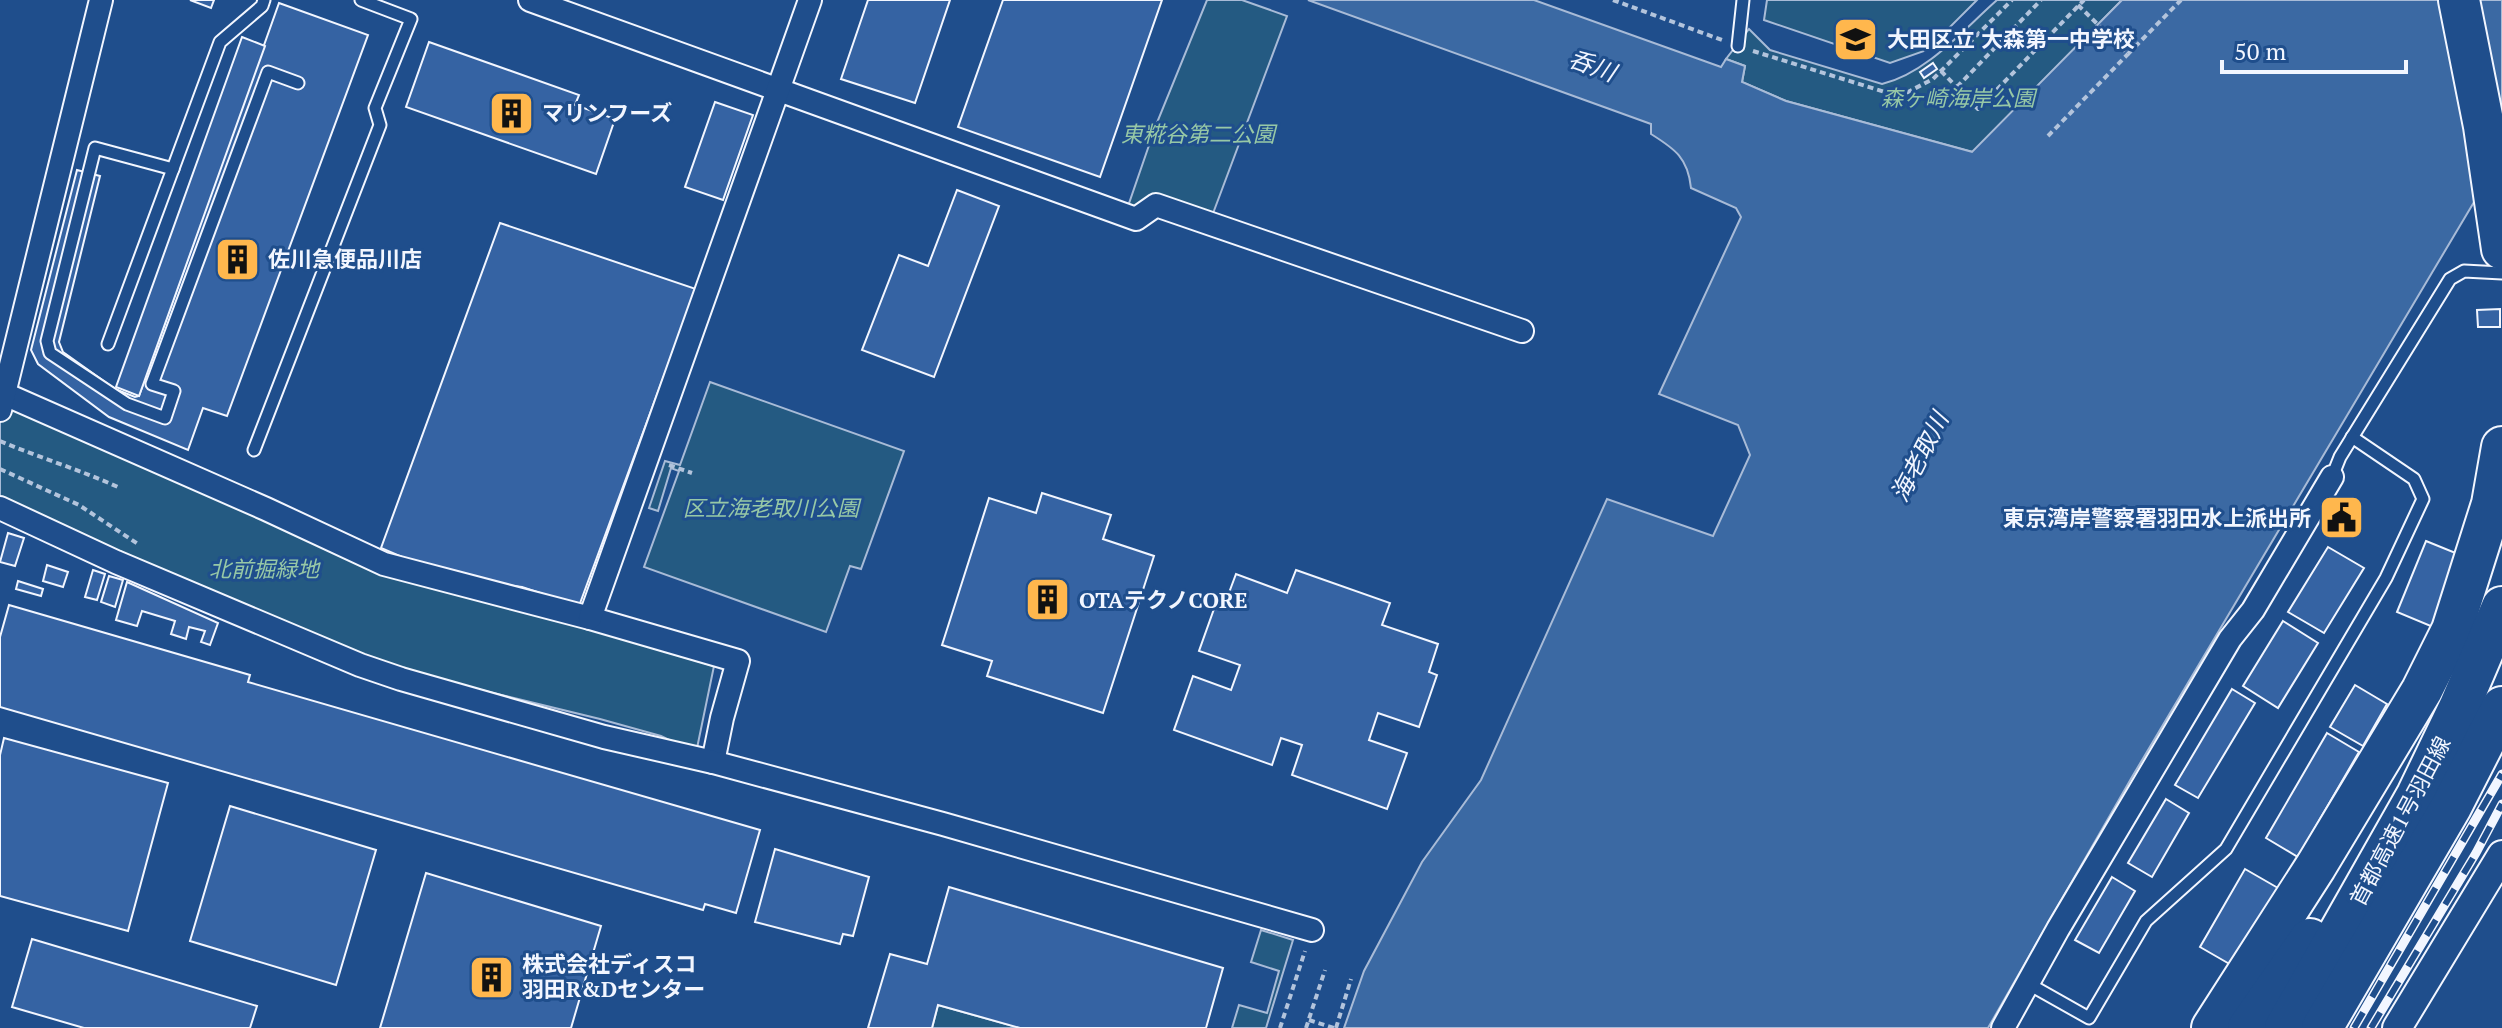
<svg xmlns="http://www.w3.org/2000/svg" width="2502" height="1028" font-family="'PT Serif','Noto Sans JP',serif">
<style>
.green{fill:#245a82;stroke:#a8bbd7;stroke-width:2}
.water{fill:#3b69a3;stroke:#a8bbd7;stroke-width:2}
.building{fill:#3563a3;stroke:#f2f6ff;stroke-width:2}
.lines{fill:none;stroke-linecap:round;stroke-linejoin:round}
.service-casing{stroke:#f2f6ff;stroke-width:15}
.minor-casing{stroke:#f2f6ff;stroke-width:26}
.tertiary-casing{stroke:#f2f6ff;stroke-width:32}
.motorway-casing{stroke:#f2f6ff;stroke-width:44}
.path{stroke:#b3c4dc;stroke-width:4;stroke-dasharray:6 4;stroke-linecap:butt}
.service{stroke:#1f4e8c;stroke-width:11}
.minor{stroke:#1f4e8c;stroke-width:22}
.tertiary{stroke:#1f4e8c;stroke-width:28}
.motorway{stroke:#1f4e8c;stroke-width:40}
.rail-casing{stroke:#f2f6ff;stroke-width:9}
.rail{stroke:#1f4e8c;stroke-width:6;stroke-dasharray:18;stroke-linecap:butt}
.labels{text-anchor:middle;stroke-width:6;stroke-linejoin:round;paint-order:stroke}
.poi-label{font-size:22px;font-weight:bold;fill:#f2f6ff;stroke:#1f4e8c;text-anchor:start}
.park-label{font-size:22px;font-style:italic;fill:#97c8a6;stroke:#1f4e8c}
.street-label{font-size:22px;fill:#f2f6ff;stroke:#1f4e8c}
.water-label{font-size:24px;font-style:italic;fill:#f2f6ff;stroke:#1f4e8c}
</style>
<rect width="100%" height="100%" fill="#1f4e8c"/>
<!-- green -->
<g class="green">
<polygon points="1207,0 1242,0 1287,16 1209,224 1156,205 1125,215 1156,125"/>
<polygon points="1767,0 1977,0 1927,50 1890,63 1764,20"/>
<path d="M1997,0h125l-149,152 -187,-51 -44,-19 3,-16 -19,-7 23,-30 21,21 112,34c45,-11 81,-54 115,-84z"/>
<polygon points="710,382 904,451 861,569 850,566 826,632 644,567 679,471 671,468 658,511 649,508 665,461 680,465"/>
<polygon points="0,399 387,570 714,666 696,753 661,736 600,719 374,664 0,499"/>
<polygon points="1261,930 1293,940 1266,1028 1232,1028 1239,1005 1267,1013 1279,971 1251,962"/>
<polygon points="938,1005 1020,1028 932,1028"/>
</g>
<!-- water -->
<path class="water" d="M1308,0h226l187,67 5,-8 19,7 -3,16 44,19 186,51 150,-152h380v155l-370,622 -144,251h-644l20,-57 58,-109 59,-82 126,-281 106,37 37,-81 -12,-30 -79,-31 82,-177 -5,-9 -45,-20c-3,-30 -16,-39 -40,-54v-10z"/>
<!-- building -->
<g class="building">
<polygon points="190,0 214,0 211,8"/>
<polygon points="868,0 950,0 915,103 841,79"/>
<polygon points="1003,0 1162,0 1100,177 958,127"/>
<polygon points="279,3 368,35 227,416 203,408 188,450 109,417 38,364 31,350 77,170 100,176 59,342 63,352 115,389 135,397 139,396"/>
<polygon points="242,37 265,46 139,396 116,387"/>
<polygon points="429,42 579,95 575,105 615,119 596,174 406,107"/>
<polygon points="1933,63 1937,69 1924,78 1920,72"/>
<polygon points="715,102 753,115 723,200 685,187"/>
<polygon points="957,190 999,206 934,377 862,350 899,255 928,266"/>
<polygon points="500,223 696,289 579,606 522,587 479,582 430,569 381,548"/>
<polygon points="2500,309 2500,327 2478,327 2477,310"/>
<polygon points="1042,493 1111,515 1103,539 1154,556 1103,713 987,676 992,661 942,645 989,498 1036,513"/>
<polygon points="2340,501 2357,511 2343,535 2327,525"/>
<polygon points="8,533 24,538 15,566 0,562"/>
<polygon points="2426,541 2463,556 2433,627 2397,612"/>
<polygon points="2328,547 2364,568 2324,633 2288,612"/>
<polygon points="47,565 68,572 63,587 43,581"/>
<polygon points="93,570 105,574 97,600 85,597"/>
<polygon points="1296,570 1390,603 1382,625 1438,644 1429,672 1437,675 1419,727 1378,713 1369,740 1407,753 1387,809 1292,775 1302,745 1281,738 1272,765 1174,730 1193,676 1231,690 1240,665 1199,651 1219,595 1227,598 1236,574 1287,593"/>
<polygon points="109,576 123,580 115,607 101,602"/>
<polygon points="18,581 43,589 41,596 16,589"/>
<polygon points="127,582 218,623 210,645 201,642 205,631 189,627 186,639 171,634 175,621 142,611 137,626 116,620"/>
<polygon points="9,605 250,675 248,682 760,830 736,913 705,904 703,910 0,707 0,637"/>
<polygon points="2283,621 2318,643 2278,708 2243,686"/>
<polygon points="2355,685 2387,704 2363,746 2330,727"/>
<polygon points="2232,689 2255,703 2198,798 2175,785"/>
<polygon points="2327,733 2359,752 2298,857 2266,838"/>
<polygon points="4,738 168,783 128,931 0,896 0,755"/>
<polygon points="2166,799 2189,813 2152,877 2128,863"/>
<polygon points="230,806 376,850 336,985 190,941"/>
<polygon points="775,849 869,877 853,936 843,934 840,944 755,922"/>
<polygon points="2245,869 2278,888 2233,966 2200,947"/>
<polygon points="426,873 601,926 571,1028 380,1028"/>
<polygon points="2112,877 2135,891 2099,953 2075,940"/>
<polygon points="949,887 1223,968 1206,1028 1020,1028 938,1005 932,1028 868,1028 890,954 927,964"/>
<polygon points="32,939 257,1006 250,1028 84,1028 12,1007"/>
</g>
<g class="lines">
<defs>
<g id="service">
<polyline points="1738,46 1743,0"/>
<polyline points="173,169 95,148 47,341 50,353 127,404 165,418 174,391 152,384 268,72 298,83"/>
<polyline points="108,344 220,42 262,6 264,0"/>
<polyline points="254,450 380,125 375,108 411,19 361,0"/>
<polyline points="2332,477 2340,457 2450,279 2464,271 2502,273"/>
<polyline points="2027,983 2089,1018 2146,921 2226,849 2386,578 2423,499 2414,479 2352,437"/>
</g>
<g id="minor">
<polyline points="530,0 1136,219 1156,205 1522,331"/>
<polyline points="0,392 266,509 384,564 590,618 738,661 722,718 713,762"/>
<polyline points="0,410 101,0"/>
<polyline points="0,508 116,562 360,665 401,679 604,737 713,762 943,824 1312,930"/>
<polyline points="590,618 810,0"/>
<polyline points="2003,1028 2058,929 2230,639 2253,610 2332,477"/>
</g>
<polyline id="tertiary" points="2397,1028 2502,855"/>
<g id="motorway">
<polyline points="2459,0 2484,126 2502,249"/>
<polyline points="2212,1028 2316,866 2422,690 2452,630 2492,504 2502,447"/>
<polyline points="2248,1028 2310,939"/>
<polyline points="2285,1028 2417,795 2459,708 2502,607"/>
<polyline points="2322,1028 2451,807 2502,707"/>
</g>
</defs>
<!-- service casing -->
<use href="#service" class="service-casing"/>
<!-- minor casing -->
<use href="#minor" class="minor-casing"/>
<!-- tertiary casing -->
<use href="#tertiary" class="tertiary-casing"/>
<!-- motorway casing -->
<use href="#motorway" class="motorway-casing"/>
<!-- path -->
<g class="path">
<polyline points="1613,0 1722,40"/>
<polyline points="2078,5 2128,54 2181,0"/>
<polyline points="1753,51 1888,93 1906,93 1933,79 2012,0"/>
<polyline points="1941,71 1978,109 2084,0"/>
<polyline points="1957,87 2041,0"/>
<polyline points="2048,136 2128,54"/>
<path d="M0,441c40,17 81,29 120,47"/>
<polyline points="669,465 692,473"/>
<polyline points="0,469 79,505 138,544"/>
<polyline points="1309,1020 1334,1028"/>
<polyline points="1280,1028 1305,951"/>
<polyline points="1306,1028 1325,970"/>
<polyline points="1336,1028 1351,979"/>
</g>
<!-- service -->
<use href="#service" class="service"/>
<!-- minor -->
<use href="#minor" class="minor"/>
<!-- tertiary -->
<use href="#tertiary" class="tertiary"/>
<!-- motorway -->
<use href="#motorway" class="motorway"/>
<defs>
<g id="rail">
<polyline points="2354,1028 2502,774"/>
<polyline points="2371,1028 2476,853 2502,804"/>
</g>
</defs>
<!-- rail casing -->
<use href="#rail" class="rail-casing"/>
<!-- rail -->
<use href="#rail" class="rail"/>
</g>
<!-- icons -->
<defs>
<symbol id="school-square" viewBox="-11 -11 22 22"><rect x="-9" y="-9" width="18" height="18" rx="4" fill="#ffb74d" stroke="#1f4e8c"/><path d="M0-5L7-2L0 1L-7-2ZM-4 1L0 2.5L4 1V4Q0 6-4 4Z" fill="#111"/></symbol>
<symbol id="building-square" viewBox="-11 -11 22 22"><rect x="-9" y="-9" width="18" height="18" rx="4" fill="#ffb74d" stroke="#1f4e8c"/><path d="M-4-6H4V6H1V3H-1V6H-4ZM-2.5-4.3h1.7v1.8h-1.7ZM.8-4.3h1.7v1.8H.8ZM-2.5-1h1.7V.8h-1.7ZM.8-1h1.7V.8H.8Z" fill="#111"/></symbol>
<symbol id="civic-square" viewBox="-11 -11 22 22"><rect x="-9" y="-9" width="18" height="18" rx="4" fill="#ffb74d" stroke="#1f4e8c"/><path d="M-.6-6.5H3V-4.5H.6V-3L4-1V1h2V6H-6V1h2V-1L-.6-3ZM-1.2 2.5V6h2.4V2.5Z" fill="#111"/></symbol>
</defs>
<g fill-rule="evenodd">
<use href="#school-square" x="1830" y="14" width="51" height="51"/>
<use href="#building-square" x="486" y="88" width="51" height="51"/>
<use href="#building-square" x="212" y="234" width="51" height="51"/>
<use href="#civic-square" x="2316" y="492" width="51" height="51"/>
<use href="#building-square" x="1022" y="574" width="51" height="51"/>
<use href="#building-square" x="466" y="952" width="51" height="51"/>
</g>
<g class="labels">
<!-- poi labels -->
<g class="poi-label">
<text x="1887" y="47">大田区立 大森第一中学校</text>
<text x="542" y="121">マリンフーズ</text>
<text x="268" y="267">佐川急便品川店</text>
<text x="2311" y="526" text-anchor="end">東京湾岸警察署羽田水上派出所</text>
<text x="1079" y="608">OTAテクノCORE</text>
<text x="522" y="972">株式会社ディスコ<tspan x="522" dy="25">羽田R&amp;Dセンター</tspan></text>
</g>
<!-- park labels -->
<g class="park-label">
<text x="1958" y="106">森ヶ崎海岸公園</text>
<text x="1198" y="142">東糀谷第二公園</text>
<text x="771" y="516">区立海老取川公園</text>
<text x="264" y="577">北前掘緑地</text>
</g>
<!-- street labels -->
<g class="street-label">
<text transform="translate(2400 821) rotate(-62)" y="8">首都高速1号羽田線</text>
</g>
<!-- water labels -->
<g class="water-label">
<text transform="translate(1592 66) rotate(20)" y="8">呑川</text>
<text transform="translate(1920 457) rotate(-63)" y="8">海老取川</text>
</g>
</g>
<!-- scale -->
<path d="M2222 60v12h184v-12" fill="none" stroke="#f2f6ff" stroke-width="4"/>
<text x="2234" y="60" font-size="24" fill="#f2f6ff" stroke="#1f4e8c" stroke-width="6" paint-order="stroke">50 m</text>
</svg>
